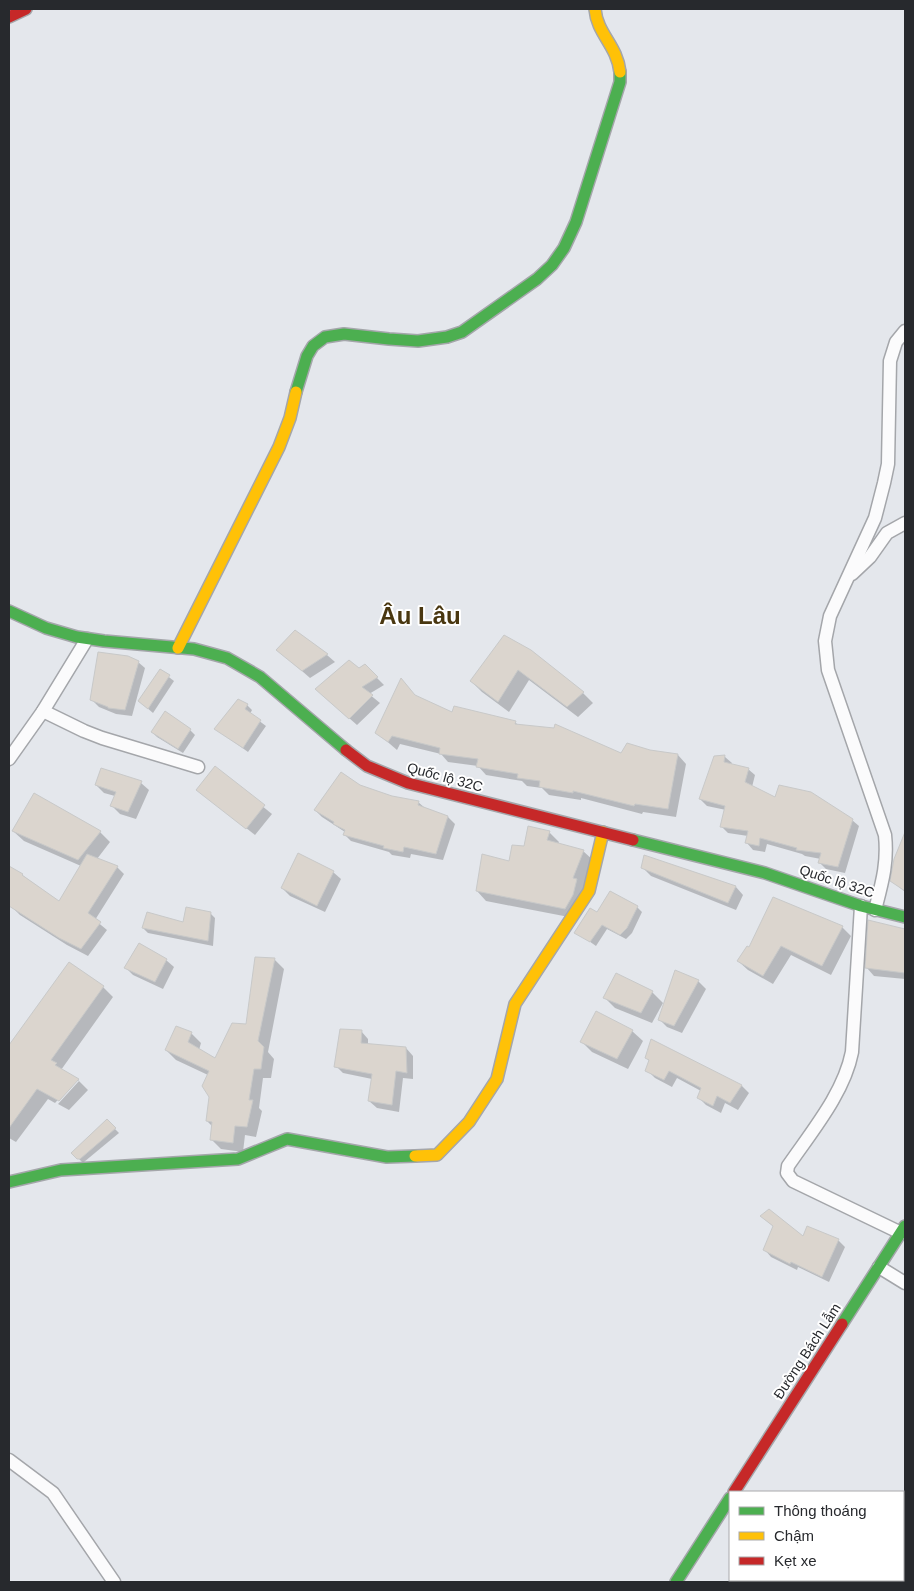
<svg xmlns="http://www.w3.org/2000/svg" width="914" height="1591" font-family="Helvetica,sans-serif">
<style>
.shadow{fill:#0003}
.building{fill:#dbd5ce;stroke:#c8c9c9}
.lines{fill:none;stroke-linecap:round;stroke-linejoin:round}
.street-casing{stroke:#a4a6aa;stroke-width:15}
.fast-casing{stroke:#a4a6aa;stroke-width:14}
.slow-casing{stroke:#a4a6aa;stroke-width:14}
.jam-casing{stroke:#a4a6aa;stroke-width:14}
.street{stroke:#fbfbfc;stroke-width:12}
.fast{stroke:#4caf50;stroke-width:11}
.slow{stroke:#ffc107;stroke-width:11}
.jam{stroke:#c62828;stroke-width:11}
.labels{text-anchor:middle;stroke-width:4;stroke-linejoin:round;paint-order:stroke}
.street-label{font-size:14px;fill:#27292d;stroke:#fff}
.town-label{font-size:24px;font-weight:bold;fill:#493710;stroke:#fff}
</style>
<rect width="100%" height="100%" fill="#e4e7ec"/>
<!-- shadow -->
<g class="shadow">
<polygon points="295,632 327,655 335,662 310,678 286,657"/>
<polygon points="531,651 583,693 593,703 578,717 529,680 509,712 482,692 471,681"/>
<polygon points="138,662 145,668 132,716 116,714 99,707 92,700"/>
<polygon points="364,665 384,685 369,694 380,703 357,725 324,696"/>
<polygon points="161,671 174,681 153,713 139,701"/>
<polygon points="417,697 452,714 515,722 518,725 621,755 650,751 678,755 686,764 676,817 643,812 642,814 581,798 581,800 549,795 542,788 527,786 522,781 486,775 478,766 448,762 441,754 400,744 397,750 376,732"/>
<polygon points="238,701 247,705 252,710 250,714 266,726 248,752 216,729"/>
<polygon points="190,730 195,735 183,753 157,737 152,732"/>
<polygon points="715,757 725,757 732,763 731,765 748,769 755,775 752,787 776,798 852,820 859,826 845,873 826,869 819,862 821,859 805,856 802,854 767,844 765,852 753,850 747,843 748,836 728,833 721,826 726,810 707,806 700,799"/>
<polygon points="215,768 272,814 255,835 198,790"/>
<polygon points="141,783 149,790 136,819 120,814 112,806 115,796 104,793 96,785"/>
<polygon points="360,786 392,797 418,802 425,808 448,817 455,824 443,860 411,854 410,858 392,855 389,852 351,841 344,834 345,832 322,817 315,810"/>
<polygon points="13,831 100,832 110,842 97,859 117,867 124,874 95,920 107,930 88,956 67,945 20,915 13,908 18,900 9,895 9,869 22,875 60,903 81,866 24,841"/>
<polygon points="549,832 559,842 558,844 583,851 593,860 574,918 486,901 477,891 510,863 525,847"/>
<polygon points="899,849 905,851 905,892 892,881"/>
<polygon points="645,857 736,887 743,895 736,910 651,876 643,868"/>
<polygon points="333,872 341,879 325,912 290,896 282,888"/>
<polygon points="637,907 642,912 632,933 626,939 607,929 596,946 576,932 598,914"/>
<polygon points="210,913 215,918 213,946 148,933 143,928 184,923"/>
<polygon points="842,927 851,936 831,975 791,955 773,984 748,970 738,961 748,948"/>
<polygon points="905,929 905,979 874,976 867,968 902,930"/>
<polygon points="274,959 284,969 268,1052 274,1059 271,1078 263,1078 259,1108 262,1111 256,1137 245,1135 243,1152 221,1149 211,1139 212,1126 207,1121 211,1097 208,1075 176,1060 166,1050 191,1033 201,1043 199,1050 216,1060 247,1025"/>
<polygon points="166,960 174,967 163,989 133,975 125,967"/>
<polygon points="69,964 103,987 113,997 61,1070 78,1080 88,1090 69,1110 58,1104 79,1081 75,1081 55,1103 48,1099 16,1142 9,1138 9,1048"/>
<polygon points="698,981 706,989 682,1033 667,1027 659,1019"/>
<polygon points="652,992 663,1003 652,1023 615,1008 605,998"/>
<polygon points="361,1031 368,1039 368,1045 406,1048 413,1056 413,1079 403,1078 399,1112 377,1108 369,1101 372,1079 343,1073 336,1066"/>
<polygon points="632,1031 643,1041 628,1069 592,1052 581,1041"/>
<polygon points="652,1041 742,1086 749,1093 738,1110 725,1103 721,1113 706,1105 698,1097 701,1091 677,1078 672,1087 655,1078 647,1070 650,1062 646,1057"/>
<polygon points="107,1121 119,1133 84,1162 82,1162 73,1153"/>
<polygon points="762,1217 804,1238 808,1227 839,1241 845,1247 829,1282 798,1267 797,1270 771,1257 765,1250 774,1227"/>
</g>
<!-- building -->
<g class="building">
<polygon points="295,630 328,654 302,671 276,650"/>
<polygon points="504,635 531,650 584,692 567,707 518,670 498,702 470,681"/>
<polygon points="98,652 128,656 139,661 125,710 108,708 108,707 90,700"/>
<polygon points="349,660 359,668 365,664 378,677 362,687 373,695 349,719 315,689"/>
<polygon points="160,669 170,675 148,709 138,701"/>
<polygon points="401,678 415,695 452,712 454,706 516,721 515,724 554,728 555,724 621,753 627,743 650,750 678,754 668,809 635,804 634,806 573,791 573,793 539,787 540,781 517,778 518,774 476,767 478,759 439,754 440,748 392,736 388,742 375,733"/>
<polygon points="238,699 248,704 245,709 261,720 243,748 214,729"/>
<polygon points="165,711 191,729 178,749 151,732"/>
<polygon points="725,755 724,762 749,768 745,782 775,797 779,785 811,792 853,819 838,867 818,863 821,853 796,850 797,848 760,838 759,846 745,843 748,831 720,827 725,806 699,799 714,756"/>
<polygon points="215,766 265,805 246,829 196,790"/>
<polygon points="101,768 142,781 128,812 110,806 116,792 95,785"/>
<polygon points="341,772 360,785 392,796 419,801 418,805 448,816 436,854 404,847 403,852 383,848 384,846 343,835 345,830 333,824 334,822 314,810"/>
<polygon points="34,793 101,831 78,860 12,831"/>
<polygon points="528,826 550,831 547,840 584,850 573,878 577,879 573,895 565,909 476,891 482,854 509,861 512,845 524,846"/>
<polygon points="905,832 905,891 890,881 894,859"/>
<polygon points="298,853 334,871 317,906 281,888"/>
<polygon points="87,854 118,866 88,913 101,922 81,949 59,938 9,906 9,866 23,874 22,875 59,901"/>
<polygon points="644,855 736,886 728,903 641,868"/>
<polygon points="610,891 638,906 627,928 620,935 602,925 590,942 574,933 590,908 597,912"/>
<polygon points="773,897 843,926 822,966 781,946 763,976 737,961 747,946 749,947"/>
<polygon points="186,907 211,912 208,941 142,928 147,912 183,922"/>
<polygon points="868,920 905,929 905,973 865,968"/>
<polygon points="139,943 167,959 155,982 124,968"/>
<polygon points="255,957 275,958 258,1041 264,1047 261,1069 254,1069 249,1100 253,1100 247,1127 235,1126 233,1143 210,1140 212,1122 206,1121 209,1097 202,1086 209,1071 165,1050 176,1026 192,1032 188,1042 215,1058 232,1023 246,1024"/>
<polygon points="69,962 104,986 51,1060 57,1063 55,1065 79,1079 59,1101 37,1089 9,1128 9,1045"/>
<polygon points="675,970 699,980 674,1026 658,1020"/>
<polygon points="616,973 653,991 641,1013 603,998"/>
<polygon points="596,1011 633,1030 617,1059 580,1042"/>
<polygon points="340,1029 362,1030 361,1043 406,1047 407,1073 396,1071 392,1105 368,1101 372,1074 334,1067"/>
<polygon points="651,1039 742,1085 730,1103 717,1096 713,1106 697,1098 701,1088 669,1071 664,1080 645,1071 649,1060 645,1058"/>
<polygon points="107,1119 116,1128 80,1159 77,1159 71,1153"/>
<polygon points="769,1209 803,1236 807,1226 839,1239 822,1277 791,1262 790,1264 763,1250 773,1226 760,1216"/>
</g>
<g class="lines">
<defs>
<g id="street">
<polyline points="852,574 870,557 887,533 905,523"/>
<polyline points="43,711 84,731 102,738 198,767"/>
<polyline points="9,759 43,711 87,639"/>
<path d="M861,906l-9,146c-8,41 -40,79 -64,114l-1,7 6,8 108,52"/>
<path d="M875,910c7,-27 13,-47 10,-75l-57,-165 -3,-29 5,-25 45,-98 9,-35 4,-19 2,-103 6,-19 9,-11"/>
<polyline points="879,1267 905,1283"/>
<polyline points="9,1460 53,1493 114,1582"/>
</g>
<g id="fast">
<polyline points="296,392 307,356 313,346 325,337 344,334 389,339 418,341 447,337 462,332 537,279 552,265 564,248 576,222 620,82 620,72"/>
<polyline points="9,611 46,628 77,637 104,641 194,649 227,658 260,677 346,750"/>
<polyline points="633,840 765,873 861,906 905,917"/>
<polyline points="9,1182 61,1170 238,1159 287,1139 387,1157 415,1156"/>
<polyline points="842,1324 905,1226"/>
<polyline points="676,1582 730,1498"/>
</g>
<g id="slow">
<path d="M595,9c2,25 22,36 25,63"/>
<polyline points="178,648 279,447 290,418 296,392"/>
<polyline points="415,1156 437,1155 469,1122 497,1079 515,1004 589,891 603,832"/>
</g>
<g id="jam">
<polyline points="9,17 26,9"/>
<polyline points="346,750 367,766 408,783 633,840"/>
<polyline points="734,1492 842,1324"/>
</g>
</defs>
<!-- street casing -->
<use href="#street" class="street-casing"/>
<!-- fast casing -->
<use href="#fast" class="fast-casing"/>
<!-- slow casing -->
<use href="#slow" class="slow-casing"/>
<!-- jam casing -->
<use href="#jam" class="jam-casing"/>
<!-- street -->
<use href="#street" class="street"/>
<!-- fast -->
<use href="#fast" class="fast"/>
<!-- slow -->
<use href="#slow" class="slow"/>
<!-- jam -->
<use href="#jam" class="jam"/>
</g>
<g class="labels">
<!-- street labels -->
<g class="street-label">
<text transform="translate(445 777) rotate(15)" y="5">Quốc lộ 32C</text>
<text transform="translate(837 881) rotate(18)" y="5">Quốc lộ 32C</text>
<text transform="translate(807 1351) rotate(-57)" y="5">Đường Bách Lẫm</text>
</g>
<!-- town labels -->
<g class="town-label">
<text x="420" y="624">Âu Lâu</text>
</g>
</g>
<!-- border -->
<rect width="914" height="1591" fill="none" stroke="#27292d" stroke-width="20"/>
<!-- legend -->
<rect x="729" y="1491" width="175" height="90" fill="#ffffff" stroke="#a9a9ab"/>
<rect x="739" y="1507" width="25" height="8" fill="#4caf50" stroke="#a9a9ab"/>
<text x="774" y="1516" font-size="15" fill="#27292d">Thông thoáng</text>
<rect x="739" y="1532" width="25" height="8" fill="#ffc107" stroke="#a9a9ab"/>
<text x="774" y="1541" font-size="15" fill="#27292d">Chậm</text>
<rect x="739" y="1557" width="25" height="8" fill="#c62828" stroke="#a9a9ab"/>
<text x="774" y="1566" font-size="15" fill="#27292d">Kẹt xe</text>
</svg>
